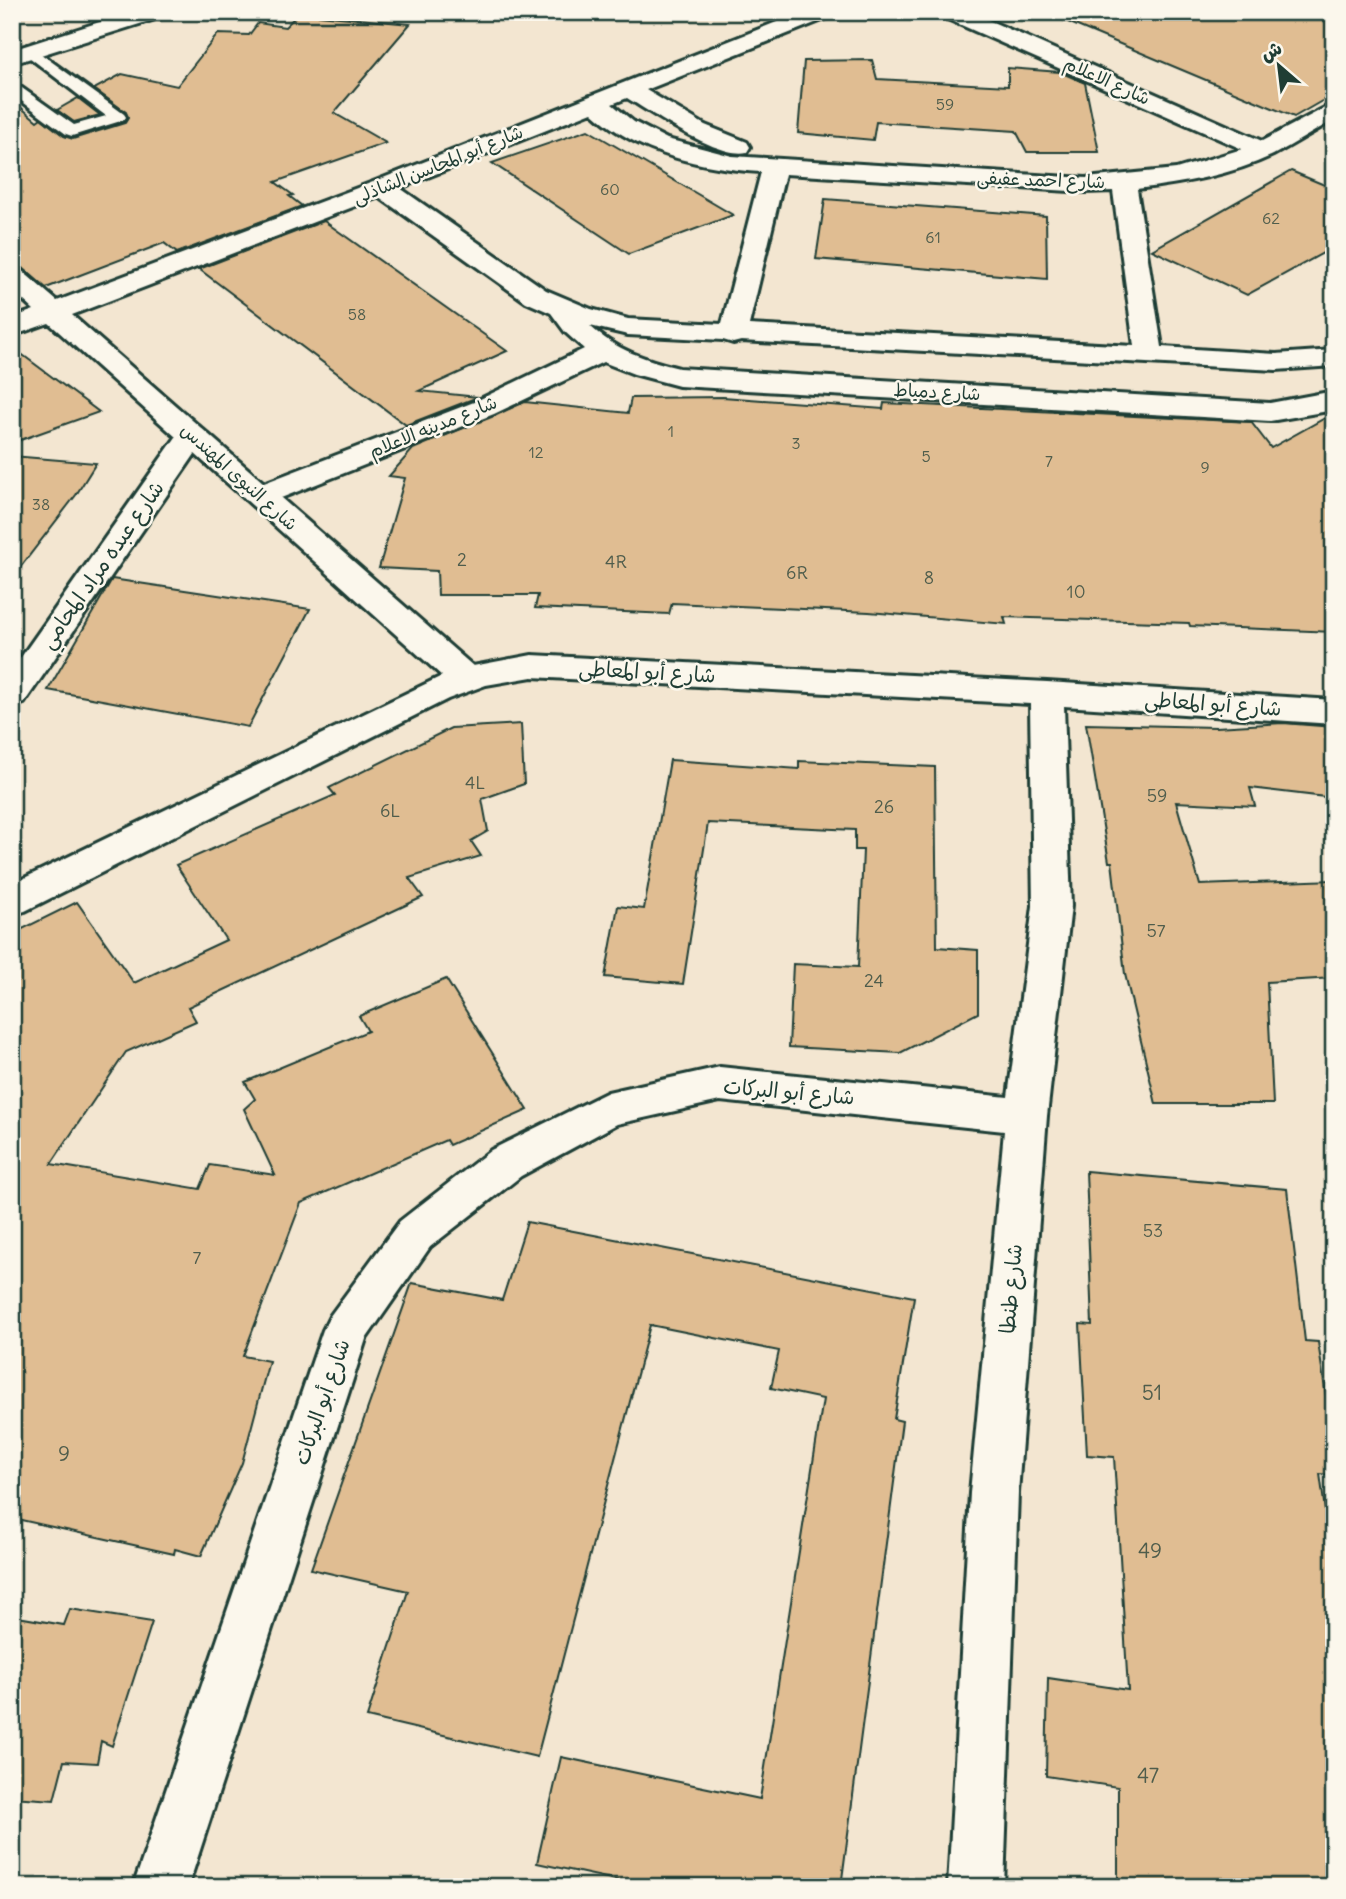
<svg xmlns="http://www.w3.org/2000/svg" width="1346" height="1899" font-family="Delius,'Playpen Sans Arabic',sans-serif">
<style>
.building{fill:#e0bd92;stroke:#1f3d34;stroke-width:2}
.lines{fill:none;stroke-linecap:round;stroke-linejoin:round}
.service-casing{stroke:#1f3d34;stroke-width:6}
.minor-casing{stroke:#1f3d34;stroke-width:6}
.secondary-casing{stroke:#1f3d34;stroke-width:6}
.service{fill:#fbf7ec;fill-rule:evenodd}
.minor{fill:#fbf7ec;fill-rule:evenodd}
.secondary{fill:#fbf7ec;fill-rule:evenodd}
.labels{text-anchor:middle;stroke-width:5;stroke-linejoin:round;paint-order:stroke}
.far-number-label{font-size:16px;fill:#4f5d4c}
.far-street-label{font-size:18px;fill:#1f3d34;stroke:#fbf7ec}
.number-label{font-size:18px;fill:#4f5d4c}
.street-label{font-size:21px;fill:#1f3d34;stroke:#fbf7ec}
.near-number-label{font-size:21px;fill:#4f5d4c}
</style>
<rect width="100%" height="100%" fill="#f3e6d1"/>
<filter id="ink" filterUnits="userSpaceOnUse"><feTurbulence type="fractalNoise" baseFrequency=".0143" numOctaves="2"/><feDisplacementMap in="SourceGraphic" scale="14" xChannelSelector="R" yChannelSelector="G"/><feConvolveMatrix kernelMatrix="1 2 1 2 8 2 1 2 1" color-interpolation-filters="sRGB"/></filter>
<g filter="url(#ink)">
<!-- building -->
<g class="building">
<polygon points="1044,12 1334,12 1334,94 1294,117"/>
<polygon points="299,13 410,24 334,113 386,143 275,182 293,195 289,196 302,206 177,253 164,243 46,288 23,268 12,266 12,100 37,121 41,118 64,136 73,139 125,123 128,118 126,112 94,89 122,74 177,86 218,34 249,35 258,23 285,27"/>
<polygon points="872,60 877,79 1008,86 1008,68 1060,72 1085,83 1099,152 1027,152 1016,131 876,122 873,140 798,133 804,61"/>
<polygon points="78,98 100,115 74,122 57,110"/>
<polygon points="588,130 733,215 629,254 492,163"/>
<polygon points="1291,171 1334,189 1334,247 1247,295 1152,250"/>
<polygon points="825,199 1046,216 1047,279 816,259"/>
<polygon points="324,221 507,351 419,391 478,397 406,425 199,269"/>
<polygon points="12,347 99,412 12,443"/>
<polygon points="723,397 883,409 884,403 1251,422 1271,448 1334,413 1334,632 1190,626 1189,623 1004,617 1006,624 869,612 672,603 669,614 535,608 538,595 438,595 437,571 379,568 405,478 389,476 413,449 525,402 628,413 631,398"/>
<polygon points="12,456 96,463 76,495 12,578"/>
<polygon points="112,579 310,609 248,727 48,690"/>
<polygon points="1283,723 1334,727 1334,798 1250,788 1255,806 1176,802 1200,885 1334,880 1334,978 1267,982 1273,1104 1156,1104 1125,974 1112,862 1109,862 1086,724 1216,727"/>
<polygon points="521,724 524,784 482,799 488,831 471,841 481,856 409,878 423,897 188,1007 196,1021 126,1052 51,1164 200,1189 210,1165 275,1175 244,1109 255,1099 245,1082 368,1031 359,1016 446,979 528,1110 449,1145 446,1140 301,1203 243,1356 269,1361 242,1463 201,1556 175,1549 174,1554 12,1518 12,934 77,902 134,983 226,940 176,865 335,795 329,788 451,728"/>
<polygon points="670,760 799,769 799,761 935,767 937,947 978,950 978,1013 900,1053 789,1047 793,964 858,967 863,850 855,850 855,830 708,823 683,984 605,977 618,906 644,909"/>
<polygon points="1086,1171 1287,1189 1305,1341 1318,1342 1334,1449 1334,1475 1320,1474 1334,1574 1334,1887 1155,1887 1118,1881 1118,1787 1046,1776 1048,1678 1128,1690 1114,1457 1087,1455 1080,1324 1092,1325"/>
<polygon points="527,1222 914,1297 894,1419 902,1421 841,1887 648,1887 537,1863 561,1757 760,1799 823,1399 771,1388 779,1351 650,1325 537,1757 367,1717 408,1591 311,1569 412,1283 502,1300"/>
<polygon points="70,1609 152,1622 112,1746 101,1741 97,1763 64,1761 54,1800 12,1797 12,1616 64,1625"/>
</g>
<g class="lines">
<defs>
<polygon id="service" points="30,46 124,114 126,117 124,120 72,136 66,134 12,94 12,81 74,125 106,116 25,54 22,51"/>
<path id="minor" d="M802,12h31l-3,5 -184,73 59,35 42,17 3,5 -3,5c-28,7 -95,-39 -120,-54l-15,6 22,18 33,17 65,17 354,22 90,-9 66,-20 -299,-132 -3,-5h30l292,129 72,-38v17c-20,11 -40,24 -61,35 -42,20 -90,28 -136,34l25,158 114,7 58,-4v16l-58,4 -535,-29 -8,2 -10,-3 -95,-5 -38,-9c25,24 57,34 89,42l591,35 64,-12v19l-64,11 -591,-35 -45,-12 -31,-12 -109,52 -213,84 192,168 59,-11 515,27 287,18v24l-270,-18 7,200 -24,210 -29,377 -14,394h-56l22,-394 34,-362 -284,-30 -103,23 -96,52 -91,71 -64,92 -178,548h-55l190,-557 7,-14 70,-95 91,-71 117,-58 112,-25 288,30 25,-191 -3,-202 -498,-27 -46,8 -38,14 -423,212 -13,4v-31l430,-208 -247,-222 -171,249 -12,3v-36l164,-233 -127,-114 -37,13v-18l22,-8 -22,-20v-22l9,2 36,31 316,-119zM592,112c45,42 109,56 169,60l-39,152 -94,-5 -37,-10 -45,-19 -146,-102zM785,174l301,18 27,-1 21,155 -385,-21zM379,197l147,105 25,11 14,19 19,17 -110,53 -210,81 -192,-168z"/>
<polygon id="secondary" points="131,12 165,12 162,17 12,64 12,50"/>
</defs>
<!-- service casing -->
<use href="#service" class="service-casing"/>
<!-- minor casing -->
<use href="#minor" class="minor-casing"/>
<!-- secondary casing -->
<use href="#secondary" class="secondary-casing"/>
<!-- service -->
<use href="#service" class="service"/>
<!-- minor -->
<use href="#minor" class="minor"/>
<!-- secondary -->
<use href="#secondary" class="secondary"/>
</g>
</g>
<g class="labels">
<!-- far-number labels -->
<g class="far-number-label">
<text x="945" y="110">59</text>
<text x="610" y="195">60</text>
<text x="1271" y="224">62</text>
<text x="933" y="243">61</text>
<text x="357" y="320">58</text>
<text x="671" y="437">1</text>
<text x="796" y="449">3</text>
<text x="536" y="458">12</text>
<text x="926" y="462">5</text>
<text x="1049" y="467">7</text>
<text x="1205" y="473">9</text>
<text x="41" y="510">38</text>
</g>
<!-- far-street labels -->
<g class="far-street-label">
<text transform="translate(1107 81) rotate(24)" y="6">شارع الاعلام</text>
<text transform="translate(438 165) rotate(-22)" y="6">شارع أبو المحاسن الشاذلى</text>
<text transform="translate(1041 180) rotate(2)" y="6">شارع احمد عفيفى</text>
<text transform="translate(937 392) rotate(3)" y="6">شارع دمياط</text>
<text transform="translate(433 427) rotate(-22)" y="6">شارع مدينه الاعلام</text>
<text transform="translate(239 477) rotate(42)" y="6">شارع النبوى المهندس</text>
</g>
<!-- number labels -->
<g class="number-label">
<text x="462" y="566">2</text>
<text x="616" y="568">4R</text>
<text x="797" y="579">6R</text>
<text x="929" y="584">8</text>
<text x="1076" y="598">10</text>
<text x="475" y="789">4L</text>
<text x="1157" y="802">59</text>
<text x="884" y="813">26</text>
<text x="390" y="817">6L</text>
<text x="1156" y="937">57</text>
<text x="874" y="987">24</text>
<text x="1153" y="1237">53</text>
<text x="197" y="1264">7</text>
</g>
<!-- street labels -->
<g class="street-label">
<text transform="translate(102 565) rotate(-55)" y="7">شارع عبده مراد المحامي</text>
<text transform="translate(647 672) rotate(3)" y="7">شارع أبو المعاطى</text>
<text transform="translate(1213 704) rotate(4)" y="7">شارع أبو المعاطى</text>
<text transform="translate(789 1092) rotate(5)" y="7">شارع أبو البركات</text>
<text transform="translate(1011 1289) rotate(-85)" y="7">شارع طنطا</text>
<text transform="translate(322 1402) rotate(-71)" y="7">شارع أبو البركات</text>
</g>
<!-- near-number labels -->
<g class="near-number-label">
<text x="1152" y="1400">51</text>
<text x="64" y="1461">9</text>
<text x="1150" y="1558">49</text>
<text x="1148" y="1783">47</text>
</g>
</g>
<!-- margin -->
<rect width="1346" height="1899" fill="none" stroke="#fbf7ec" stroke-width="42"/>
<rect x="21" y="21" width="1304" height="1857" fill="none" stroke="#1f3d34" stroke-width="2.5" filter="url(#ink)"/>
<!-- north arrow -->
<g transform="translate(1279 66) rotate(332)" stroke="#fbf7ec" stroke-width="5" paint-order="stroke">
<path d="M0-5L12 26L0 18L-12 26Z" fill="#1f3d34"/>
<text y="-10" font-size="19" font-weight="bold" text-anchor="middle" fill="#1f3d34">ش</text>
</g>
</svg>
